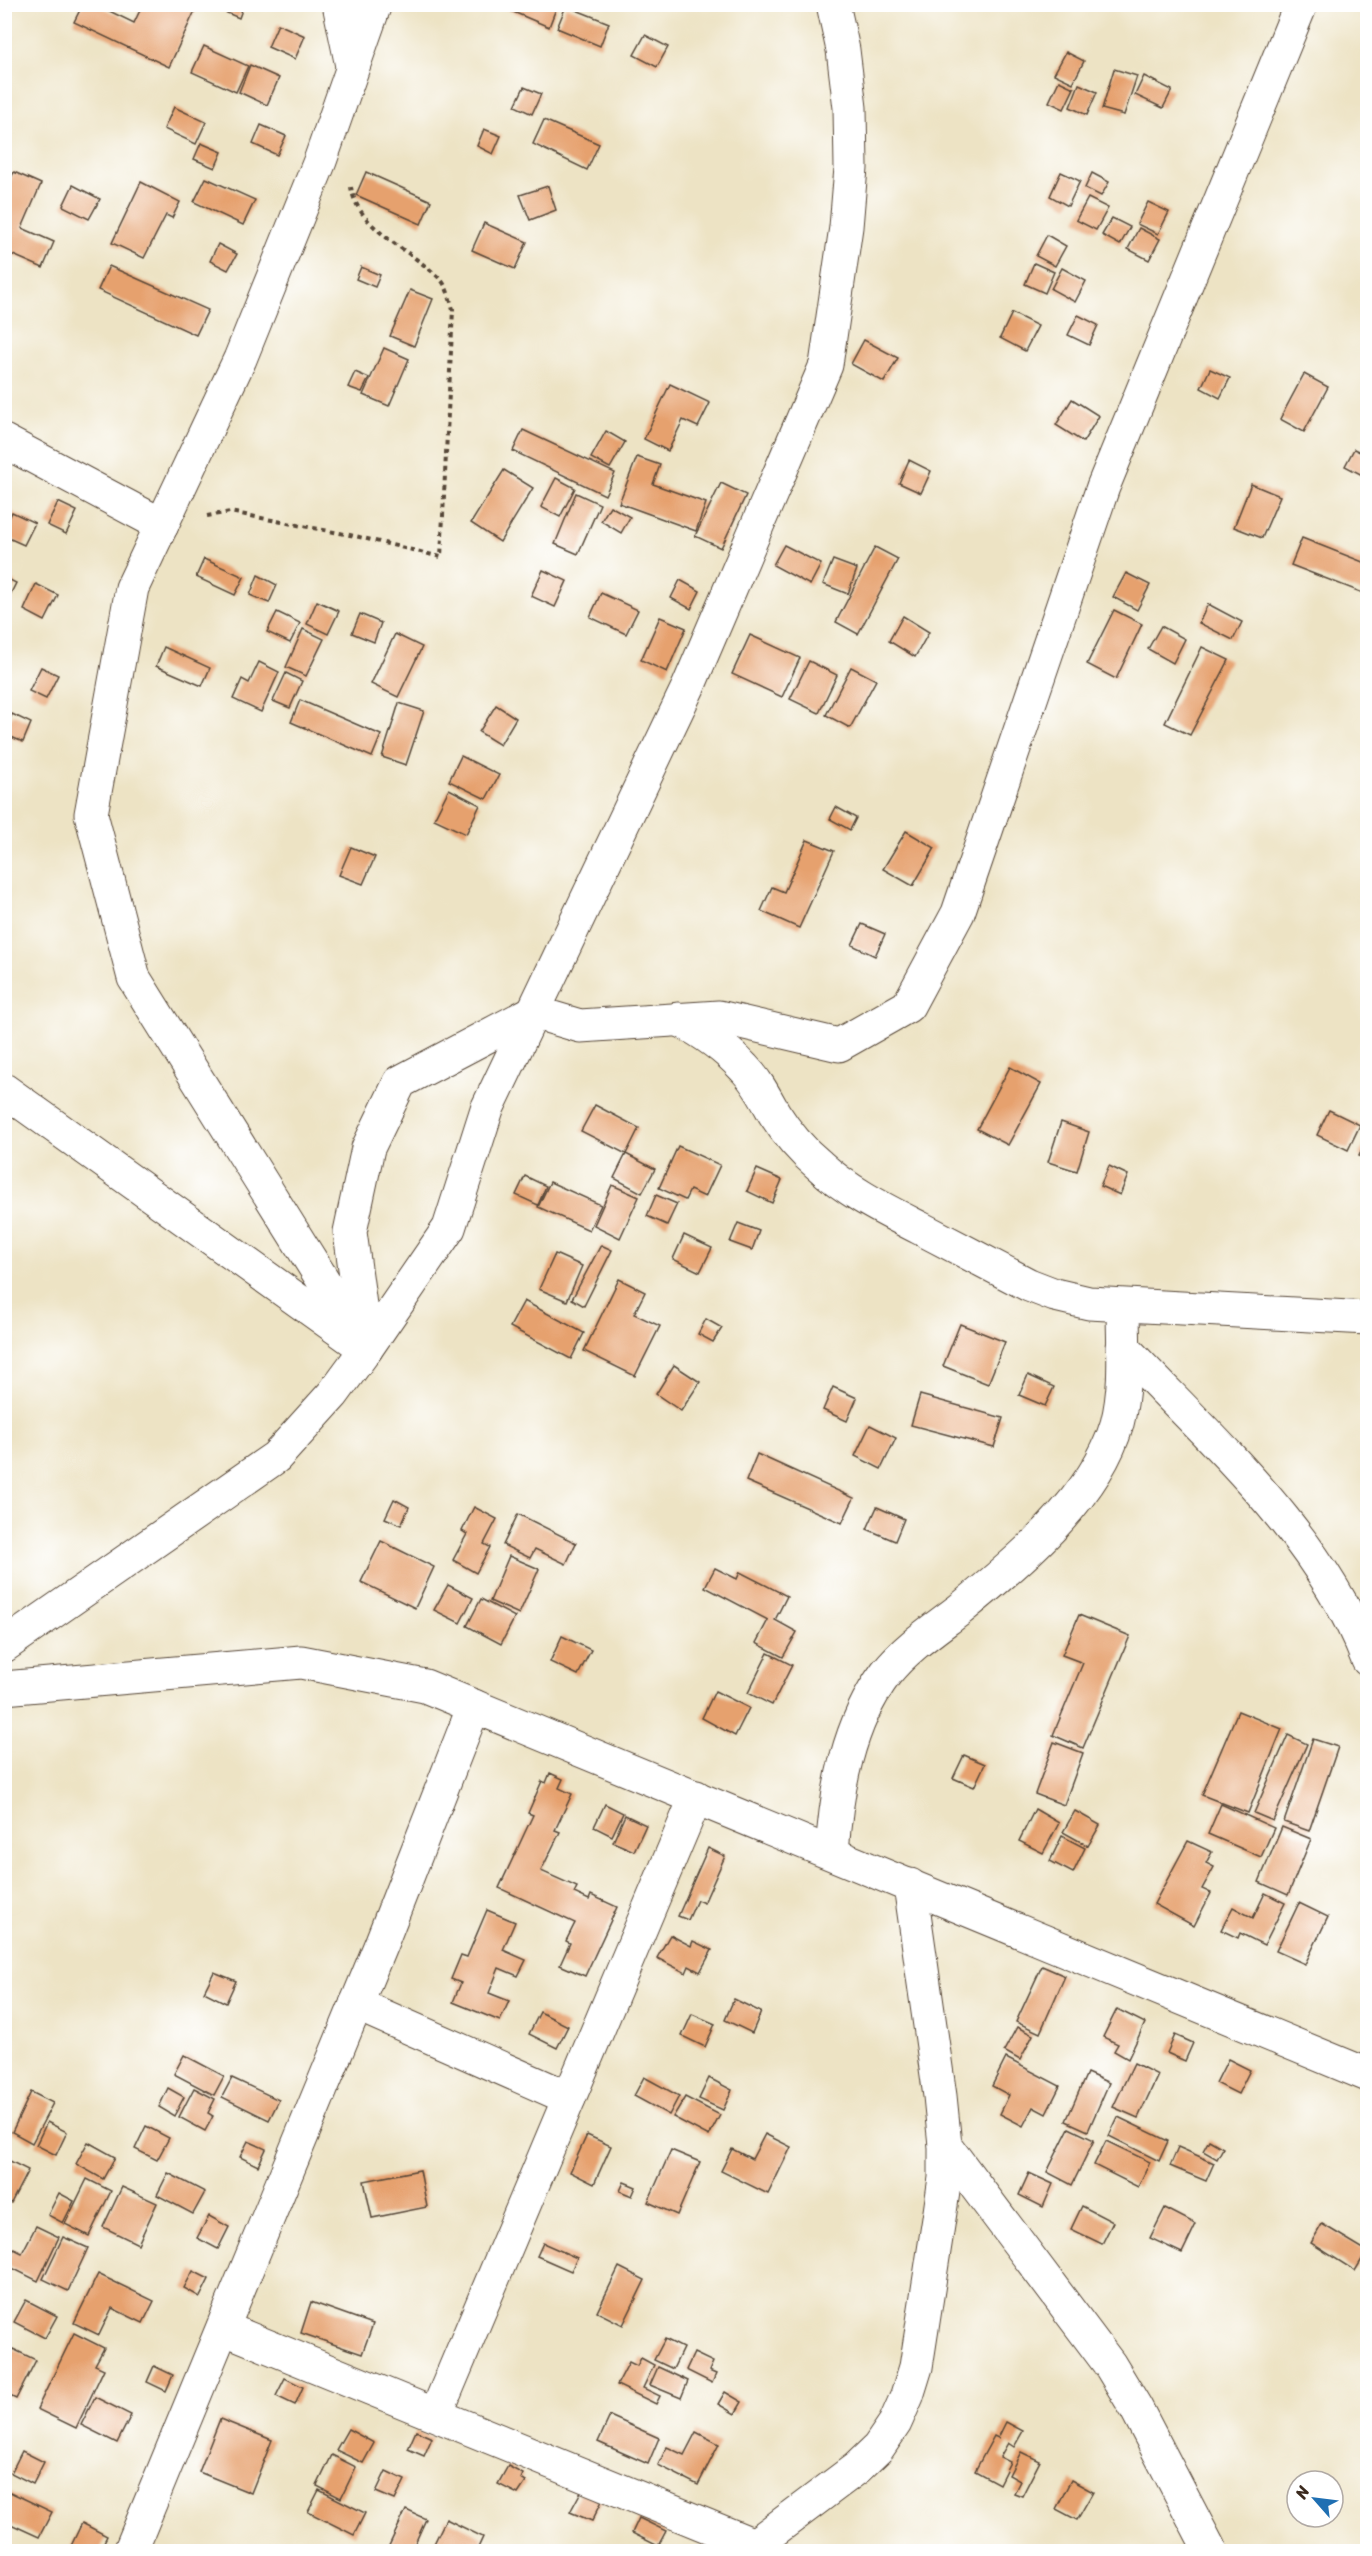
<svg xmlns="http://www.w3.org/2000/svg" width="1372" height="2556" font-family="Sriracha,sans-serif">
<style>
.building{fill:#e6a16e}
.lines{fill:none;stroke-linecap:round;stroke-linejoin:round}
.street-casing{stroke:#564637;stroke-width:35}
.path{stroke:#564637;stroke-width:4;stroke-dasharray:4.5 4.5;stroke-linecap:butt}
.street{stroke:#fff;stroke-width:33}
</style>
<rect width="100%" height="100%" fill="#fff"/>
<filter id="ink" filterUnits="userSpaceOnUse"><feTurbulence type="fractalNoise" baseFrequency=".0167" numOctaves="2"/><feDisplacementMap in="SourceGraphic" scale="12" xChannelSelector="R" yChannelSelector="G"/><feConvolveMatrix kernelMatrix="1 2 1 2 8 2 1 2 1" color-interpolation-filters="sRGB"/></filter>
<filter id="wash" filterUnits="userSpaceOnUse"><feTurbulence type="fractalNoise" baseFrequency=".008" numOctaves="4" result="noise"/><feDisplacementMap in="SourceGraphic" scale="24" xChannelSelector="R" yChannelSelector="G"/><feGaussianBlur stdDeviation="1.35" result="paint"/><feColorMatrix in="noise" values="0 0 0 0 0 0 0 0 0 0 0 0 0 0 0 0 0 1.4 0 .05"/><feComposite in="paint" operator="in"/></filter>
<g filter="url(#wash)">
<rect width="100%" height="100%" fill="#ede3c4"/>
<g id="blocks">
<!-- building -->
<g class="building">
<polygon points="83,4 95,4 134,23 143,4 198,4 169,67 74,22"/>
<polygon points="214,4 244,4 239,18 213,7"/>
<polygon points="506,4 554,4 557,6 549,27 504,8"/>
<polygon points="566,6 609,23 600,46 557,28"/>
<polygon points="278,24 305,36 295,59 268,47"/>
<polygon points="645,35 668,47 657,67 634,55"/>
<polygon points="204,46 248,66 236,92 192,72"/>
<polygon points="1066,52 1084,61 1073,83 1054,74"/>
<polygon points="250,65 279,78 267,105 239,92"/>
<polygon points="1114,69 1137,76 1124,115 1102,109"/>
<polygon points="1144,76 1172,90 1163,108 1135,95"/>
<polygon points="1059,81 1074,88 1064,109 1049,102"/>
<polygon points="1079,84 1097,92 1087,115 1070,107"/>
<polygon points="524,87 541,94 532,114 515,106"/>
<polygon points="174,107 206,122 196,144 164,129"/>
<polygon points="544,120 599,144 587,170 533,144"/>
<polygon points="261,125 286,136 277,155 253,144"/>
<polygon points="484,129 501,136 493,154 477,146"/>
<polygon points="201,143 222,152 215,168 194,159"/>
<polygon points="14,172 41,184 22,228 54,242 43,268 4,251 4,192"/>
<polygon points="366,172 431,201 421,224 356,195"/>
<polygon points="1061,172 1080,181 1068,206 1050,196"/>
<polygon points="1092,173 1109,182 1101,196 1085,188"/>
<polygon points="206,178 255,200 243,225 194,202"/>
<polygon points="141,182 180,202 172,218 166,215 144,258 112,243"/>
<polygon points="73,185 100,199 89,219 63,206"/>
<polygon points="548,186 556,210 530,220 520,195"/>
<polygon points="1088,198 1108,208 1096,230 1076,220"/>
<polygon points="1148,202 1169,212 1158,234 1137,224"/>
<polygon points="1112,218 1130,227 1120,245 1102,235"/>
<polygon points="484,223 527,242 515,269 472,250"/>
<polygon points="1139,228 1160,239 1149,260 1128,249"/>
<polygon points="1047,235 1066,246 1055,266 1036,256"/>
<polygon points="218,244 237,254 228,270 210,261"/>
<polygon points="1034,263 1054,272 1045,293 1025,284"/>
<polygon points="109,266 208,310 196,335 98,290"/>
<polygon points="361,267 380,275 375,287 356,279"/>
<polygon points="1062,268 1086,281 1075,302 1051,289"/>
<polygon points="410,290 433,299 414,346 390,336"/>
<polygon points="1012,313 1038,326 1025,351 1000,338"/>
<polygon points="1078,315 1098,325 1089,345 1068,335"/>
<polygon points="864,340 898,358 884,382 851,364"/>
<polygon points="384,348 409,359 389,406 363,395"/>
<polygon points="1210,369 1230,378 1220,398 1201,388"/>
<polygon points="355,372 369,378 362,392 348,387"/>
<polygon points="1304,374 1328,387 1304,432 1280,419"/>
<polygon points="670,384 710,403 698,427 683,420 668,451 644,439"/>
<polygon points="1072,399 1099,416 1083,442 1056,425"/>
<polygon points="523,430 615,473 605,495 513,451"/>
<polygon points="606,431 625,442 610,468 591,458"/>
<polygon points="1354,449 1368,456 1368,478 1345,466"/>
<polygon points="637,457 660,465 653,484 706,503 696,531 619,503"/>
<polygon points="909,460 931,471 921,493 899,483"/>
<polygon points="504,470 533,488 500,542 471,523"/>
<polygon points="556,478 575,488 560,517 541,507"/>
<polygon points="721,483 746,495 721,548 695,536"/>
<polygon points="1251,484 1280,496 1262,538 1234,527"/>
<polygon points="576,493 600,504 578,554 555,544"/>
<polygon points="58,502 77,511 66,534 47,525"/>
<polygon points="610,506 630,517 621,533 601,521"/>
<polygon points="12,512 35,523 24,545 4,536 4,529"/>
<polygon points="1302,538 1368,564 1368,595 1291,565"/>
<polygon points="784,545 821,564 810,585 773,565"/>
<polygon points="875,547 898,559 858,634 836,622"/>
<polygon points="204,559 244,577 235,595 196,577"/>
<polygon points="833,560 857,569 848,594 823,584"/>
<polygon points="543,570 567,581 555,607 531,596"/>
<polygon points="1126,573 1150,585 1137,610 1113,597"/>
<polygon points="258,575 277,585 269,603 250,595"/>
<polygon points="4,577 16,583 4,607"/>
<polygon points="680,580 700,591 691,609 671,598"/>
<polygon points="36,584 58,595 45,621 24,610"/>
<polygon points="601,593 638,610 626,634 590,617"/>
<polygon points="317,601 339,611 328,634 307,624"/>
<polygon points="1208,604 1242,622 1233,640 1199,623"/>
<polygon points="1114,610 1142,624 1116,679 1087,664"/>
<polygon points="277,612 300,623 290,643 267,632"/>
<polygon points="360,614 381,623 374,642 352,633"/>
<polygon points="903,616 929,632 915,657 889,641"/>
<polygon points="660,617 686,628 667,672 641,660"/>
<polygon points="1161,626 1185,639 1173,663 1148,649"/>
<polygon points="303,629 324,639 306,676 286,667"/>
<polygon points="395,634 422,647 398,697 371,684"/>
<polygon points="750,635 800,658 782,697 732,674"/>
<polygon points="164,647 210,668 202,686 156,666"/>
<polygon points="1202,647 1229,660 1190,735 1165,723"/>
<polygon points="809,661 837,675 819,713 790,699"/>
<polygon points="259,662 279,672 261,712 233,699 242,679 249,683"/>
<polygon points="41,667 58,675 46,699 29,691"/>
<polygon points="851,667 876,680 850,728 826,715"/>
<polygon points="286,673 302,681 290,708 273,701"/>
<polygon points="300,700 381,735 372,757 291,722"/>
<polygon points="399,703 424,711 406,765 382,757"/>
<polygon points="496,705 516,718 500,745 479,732"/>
<polygon points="12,714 31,723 23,742 4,734"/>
<polygon points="461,756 499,775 486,799 449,781"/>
<polygon points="449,789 480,805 466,834 434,819"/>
<polygon points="836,807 856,818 850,830 830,819"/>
<polygon points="906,831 935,848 913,886 883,869"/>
<polygon points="807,840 834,851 799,928 761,911 772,887 784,892"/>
<polygon points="351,847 375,857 363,884 339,875"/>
<polygon points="862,924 885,934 875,956 852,945"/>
<polygon points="1010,1067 1041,1084 1008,1145 977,1129"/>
<polygon points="595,1105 639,1128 626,1154 581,1131"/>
<polygon points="1329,1110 1360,1125 1348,1150 1317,1135"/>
<polygon points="1061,1122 1089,1132 1077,1171 1048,1162"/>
<polygon points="1368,1137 1368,1160 1359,1156"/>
<polygon points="678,1146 720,1165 705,1197 690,1190 685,1200 659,1188"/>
<polygon points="626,1154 655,1169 642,1193 614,1178"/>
<polygon points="1109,1166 1128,1175 1120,1195 1100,1186"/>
<polygon points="757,1169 782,1180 772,1203 747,1191"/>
<polygon points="525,1176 546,1186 538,1205 516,1195"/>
<polygon points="550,1182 601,1205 589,1230 538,1207"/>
<polygon points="612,1185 639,1197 620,1238 594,1225"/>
<polygon points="656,1195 677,1204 667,1225 647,1216"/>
<polygon points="738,1223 759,1231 752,1250 730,1242"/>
<polygon points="684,1235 712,1248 700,1272 673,1259"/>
<polygon points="601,1245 612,1250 584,1306 572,1299"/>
<polygon points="555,1254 582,1266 567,1301 539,1289"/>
<polygon points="619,1279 645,1292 634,1314 660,1326 635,1376 584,1351"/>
<polygon points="524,1301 584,1333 571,1359 510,1327"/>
<polygon points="706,1319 722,1328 713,1342 698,1334"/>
<polygon points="960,1324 1005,1342 988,1384 943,1366"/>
<polygon points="674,1365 700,1382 681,1411 656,1394"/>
<polygon points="1028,1375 1054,1387 1045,1406 1019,1395"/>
<polygon points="833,1387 857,1398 847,1421 823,1410"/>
<polygon points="920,1395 1003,1418 994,1447 911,1425"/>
<polygon points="870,1425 896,1438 881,1469 855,1456"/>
<polygon points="757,1454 854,1498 842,1523 746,1481"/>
<polygon points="394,1499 409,1507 401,1525 385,1518"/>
<polygon points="474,1507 497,1519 484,1544 490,1547 476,1573 453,1560 467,1534 462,1531"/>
<polygon points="877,1507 904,1519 895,1541 867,1529"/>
<polygon points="518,1514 576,1543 566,1564 535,1549 530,1558 503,1545"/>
<polygon points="381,1541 434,1567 415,1608 361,1582"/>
<polygon points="509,1556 539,1569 519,1614 490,1601"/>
<polygon points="715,1568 737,1579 740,1572 787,1596 775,1620 797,1632 783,1657 756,1643 768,1620 705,1587"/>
<polygon points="448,1585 473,1598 460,1623 434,1610"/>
<polygon points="481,1599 515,1617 501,1644 467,1626"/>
<polygon points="1079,1615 1130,1636 1083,1748 1053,1735 1083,1663 1062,1655"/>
<polygon points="562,1636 591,1650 578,1675 550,1662"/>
<polygon points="768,1653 792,1665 772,1705 748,1693"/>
<polygon points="715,1691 749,1708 735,1736 702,1718"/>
<polygon points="1238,1711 1282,1729 1248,1813 1202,1795"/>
<polygon points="1288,1735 1307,1744 1273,1821 1254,1813"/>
<polygon points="1313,1739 1338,1747 1309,1831 1284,1822"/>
<polygon points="1054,1742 1083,1753 1064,1805 1035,1794"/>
<polygon points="964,1755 985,1764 974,1787 953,1778"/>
<polygon points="550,1773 563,1779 559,1788 572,1794 555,1830 560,1832 541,1871 577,1887 574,1893 589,1900 591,1895 617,1907 585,1976 560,1965 570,1943 566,1941 575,1923 499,1888 533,1815 528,1813 542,1781 546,1783"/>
<polygon points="605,1804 623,1813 612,1836 594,1827"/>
<polygon points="1221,1804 1274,1828 1261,1857 1208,1834"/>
<polygon points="1035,1809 1059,1823 1043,1853 1019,1841"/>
<polygon points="1075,1811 1100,1825 1088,1846 1063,1832"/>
<polygon points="625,1815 646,1825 634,1851 613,1842"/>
<polygon points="1282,1827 1311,1839 1288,1895 1259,1882"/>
<polygon points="1062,1836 1085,1848 1073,1873 1050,1861"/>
<polygon points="1188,1841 1212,1852 1206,1863 1214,1867 1202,1889 1211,1893 1194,1926 1154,1904"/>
<polygon points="708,1848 725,1856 704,1903 697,1900 688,1920 678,1916"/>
<polygon points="1265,1893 1285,1903 1264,1945 1240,1933 1238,1938 1221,1930 1233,1907 1253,1918"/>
<polygon points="1299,1903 1328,1917 1305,1964 1276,1951"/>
<polygon points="487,1910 515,1922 503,1950 526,1960 518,1976 499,1968 489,1993 509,2001 500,2021 453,2002 461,1983 451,1979 461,1955 467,1957"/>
<polygon points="670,1935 691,1946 693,1941 712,1950 700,1972 689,1966 686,1973 657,1958"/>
<polygon points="1042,1966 1065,1976 1040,2033 1016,2022"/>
<polygon points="214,1972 236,1981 226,2003 204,1992"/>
<polygon points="734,1999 761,2012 752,2033 725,2020"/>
<polygon points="1117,2009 1145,2023 1128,2059 1114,2051 1118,2044 1103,2037"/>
<polygon points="540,2012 568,2026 557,2048 529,2034"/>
<polygon points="692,2014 715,2024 705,2047 682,2036"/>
<polygon points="1017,2027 1033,2035 1020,2060 1004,2051"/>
<polygon points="1175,2035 1193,2043 1185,2061 1167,2053"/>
<polygon points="184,2055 224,2076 214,2095 174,2074"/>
<polygon points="1006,2058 1060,2086 1046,2114 1033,2107 1023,2126 1000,2114 1009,2095 992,2086"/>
<polygon points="1228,2059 1250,2070 1238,2094 1216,2083"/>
<polygon points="1134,2063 1158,2075 1138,2118 1113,2107"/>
<polygon points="1087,2073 1109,2083 1088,2131 1066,2121"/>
<polygon points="644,2077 679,2096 669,2115 634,2096"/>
<polygon points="232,2078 279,2100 269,2120 222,2097"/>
<polygon points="709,2078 732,2090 723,2110 699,2099"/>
<polygon points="168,2088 184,2097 174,2116 159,2107"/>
<polygon points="194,2088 215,2099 208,2113 213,2116 205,2131 179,2117"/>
<polygon points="31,2092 53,2103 32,2143 12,2132"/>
<polygon points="685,2097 720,2115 709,2136 673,2117"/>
<polygon points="1118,2117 1168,2141 1159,2161 1109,2136"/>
<polygon points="47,2122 67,2132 56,2155 36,2145"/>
<polygon points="146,2126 169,2138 157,2160 135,2149"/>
<polygon points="1069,2128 1094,2140 1072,2185 1047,2172"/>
<polygon points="765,2134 791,2147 768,2194 721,2171 732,2149 752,2159"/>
<polygon points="587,2135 611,2146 594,2184 570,2172"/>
<polygon points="1209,2140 1223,2148 1217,2159 1203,2151"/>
<polygon points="248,2141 266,2149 258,2166 240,2157"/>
<polygon points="1106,2141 1150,2162 1138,2187 1094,2165"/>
<polygon points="88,2142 115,2157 103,2179 76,2164"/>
<polygon points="1178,2147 1214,2163 1206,2181 1170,2166"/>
<polygon points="671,2150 700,2162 677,2215 648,2202"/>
<polygon points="4,2158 28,2170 11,2203 4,2200"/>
<polygon points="420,2170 427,2207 372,2218 364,2181"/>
<polygon points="168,2173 205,2192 193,2214 157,2195"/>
<polygon points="1029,2173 1053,2184 1043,2207 1019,2195"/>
<polygon points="87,2179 111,2191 89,2236 65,2224"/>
<polygon points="624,2182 636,2187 632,2196 620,2191"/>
<polygon points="122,2187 157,2203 138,2244 103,2227"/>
<polygon points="59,2193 74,2201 63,2223 48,2215"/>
<polygon points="1082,2206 1113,2222 1102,2244 1071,2229"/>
<polygon points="1165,2208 1196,2224 1182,2253 1150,2238"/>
<polygon points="209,2216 229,2227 218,2249 197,2238"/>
<polygon points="1322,2224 1367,2251 1355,2271 1311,2243"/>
<polygon points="36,2226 59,2237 38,2281 6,2265 14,2249 22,2253"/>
<polygon points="63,2237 88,2248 68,2291 43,2279"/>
<polygon points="543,2243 577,2258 571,2271 537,2256"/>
<polygon points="619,2267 645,2280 623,2325 597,2312"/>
<polygon points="193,2271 209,2279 200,2297 184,2288"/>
<polygon points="98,2274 154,2301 143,2323 112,2308 99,2335 74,2323"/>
<polygon points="26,2300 57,2316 45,2338 14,2322"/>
<polygon points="311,2302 373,2324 362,2354 301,2333"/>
<polygon points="74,2333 104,2348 95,2365 104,2369 76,2428 37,2409"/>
<polygon points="665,2339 683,2348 673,2369 654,2360"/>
<polygon points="13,2349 36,2360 16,2399 4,2393 4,2365"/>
<polygon points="694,2353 713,2362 709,2371 716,2374 712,2383 686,2370"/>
<polygon points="641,2358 654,2365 643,2388 660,2396 656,2404 617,2385 629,2362 637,2366"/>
<polygon points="154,2366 173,2375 166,2391 147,2382"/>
<polygon points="658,2367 688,2381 681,2398 650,2385"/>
<polygon points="285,2378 303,2387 295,2405 276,2396"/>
<polygon points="725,2392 742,2402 735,2414 718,2404"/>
<polygon points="95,2397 131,2415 117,2443 81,2425"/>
<polygon points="610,2416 659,2438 648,2464 598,2442"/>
<polygon points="220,2419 272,2440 251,2493 199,2472"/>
<polygon points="1006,2422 1023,2431 1014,2447 1008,2443 1000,2457 1010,2462 999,2484 975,2471 994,2436 998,2438"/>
<polygon points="348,2429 374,2443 363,2463 336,2450"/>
<polygon points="416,2431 432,2438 424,2456 408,2449"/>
<polygon points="696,2432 719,2444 698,2485 658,2465 667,2447 684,2455"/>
<polygon points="22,2451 44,2462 33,2484 11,2473"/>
<polygon points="1021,2452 1040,2461 1022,2496 1014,2493 1020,2481 1009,2475"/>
<polygon points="332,2455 356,2467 341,2498 317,2486"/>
<polygon points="508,2466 523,2474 521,2479 526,2482 518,2494 498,2484"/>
<polygon points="386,2471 405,2480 395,2500 376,2492"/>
<polygon points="1071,2480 1093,2492 1077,2520 1056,2509"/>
<polygon points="319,2490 365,2513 354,2535 308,2512"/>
<polygon points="582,2490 602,2501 592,2521 570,2512"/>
<polygon points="10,2492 52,2512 39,2537 4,2521 4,2503"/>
<polygon points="406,2510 426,2519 411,2552 397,2552 388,2548"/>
<polygon points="639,2518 666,2531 658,2546 632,2533"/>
<polygon points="446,2519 483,2537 476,2552 430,2552"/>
<polygon points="82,2523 107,2536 99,2552 77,2552 70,2548"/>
</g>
</g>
</g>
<g filter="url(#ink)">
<use href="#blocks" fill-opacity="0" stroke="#564637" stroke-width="1.5"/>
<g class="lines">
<defs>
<g id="street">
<polyline points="339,4 352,66"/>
<polyline points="4,441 162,525"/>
<path d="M678,1019c25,13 47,28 66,49 13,13 21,29 30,45 12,19 28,38 45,52 29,27 66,45 101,63 36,19 73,38 109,57l26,10 34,8 279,15"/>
<polyline points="4,1090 366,1349 134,978 91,814 132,588 240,359 320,161 375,4"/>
<path d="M1123,1347c90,95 197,188 245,313"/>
<polyline points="366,1349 449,1228 487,1109 689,685 826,365 846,227 851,168 850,108 843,50 833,4"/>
<polyline points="4,1646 276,1457 333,1394 366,1349 350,1232 368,1148 400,1082 533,1012 580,1026 719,1017 839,1045 908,1006 958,913 1103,487 1301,4"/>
<polyline points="4,1688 301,1662 425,1686 1368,2075"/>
<path d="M832,1853c4,-62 16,-129 54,-180 20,-25 47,-43 72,-62 58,-47 138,-113 159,-187 10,-38 6,-79 6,-117"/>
<polyline points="356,2004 569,2098"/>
<polyline points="945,2145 1110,2365 1136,2408 1211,2552"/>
<polyline points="223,2328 754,2545"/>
<polyline points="436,2414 696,1797"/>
<polyline points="130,2552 381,1944 474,1706"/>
<polyline points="745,2552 857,2468 878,2448 895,2423 907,2396 916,2367 940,2212 945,2178 945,2145 940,2096 910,1885"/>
</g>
</defs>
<!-- street casing -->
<use href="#street" class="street-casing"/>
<!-- path -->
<path class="path" d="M207,516l23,-4 125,24 86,21 12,-248c-3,-9 -6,-24 -13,-30 -28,-29 -82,-49 -89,-92"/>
<!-- street -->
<use href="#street" class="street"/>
</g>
</g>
<!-- margin -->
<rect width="1372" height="2556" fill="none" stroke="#fff" stroke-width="24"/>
<!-- north arrow -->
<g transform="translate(1315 2499) rotate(298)"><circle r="28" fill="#ffffff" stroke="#b1aaa5" stroke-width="1.5"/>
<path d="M0-4.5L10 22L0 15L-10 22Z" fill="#1f6fb2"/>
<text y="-9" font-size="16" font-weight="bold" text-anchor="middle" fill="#3b2a1e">N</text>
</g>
</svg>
